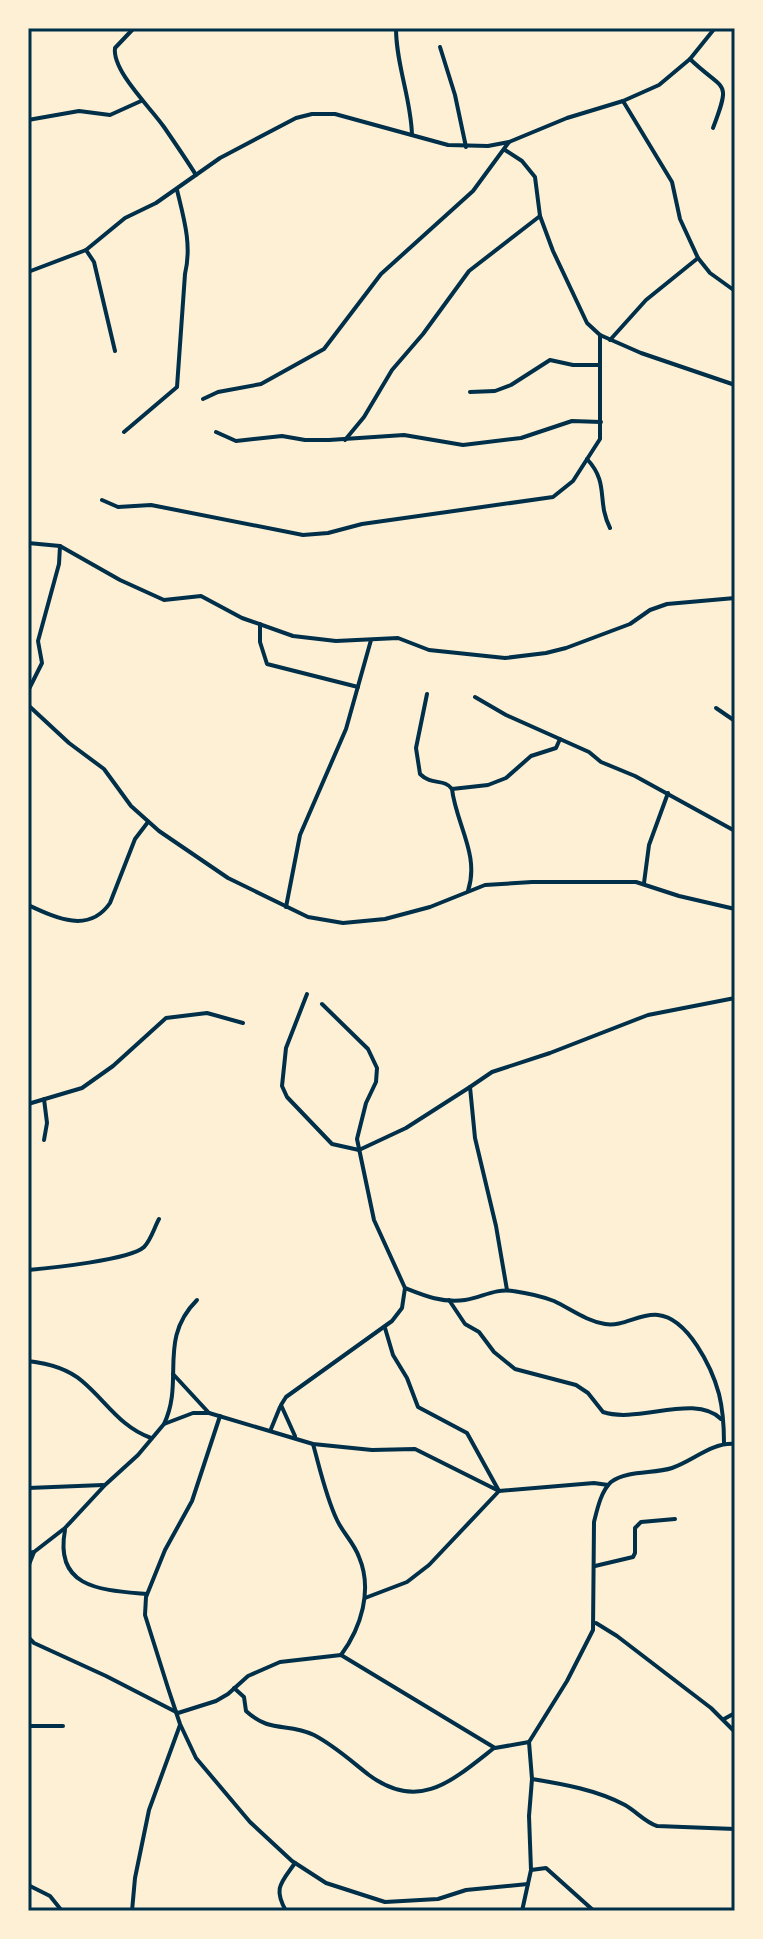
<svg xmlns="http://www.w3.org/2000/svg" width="763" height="1939" font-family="'Golos Text',sans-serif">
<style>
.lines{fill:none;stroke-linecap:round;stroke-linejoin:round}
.minor{stroke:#003049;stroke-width:4}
.neatline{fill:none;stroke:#003049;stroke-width:3}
</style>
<rect width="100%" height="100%" fill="#fdf0d5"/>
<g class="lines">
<!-- minor -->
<g class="minor">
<path d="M134,28l-19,20c-3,23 36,60 49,79 11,16 22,32 32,48"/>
<path d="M396,28c0,37 15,70 16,107"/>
<polyline points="440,47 455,95 466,147"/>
<path d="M690,59c34,33 42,19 23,69"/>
<polyline points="623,101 672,182 680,219 698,258 710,273 735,291"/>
<polyline points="28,120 79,111 110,115 141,101"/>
<polyline points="505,150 522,161 535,177 540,216 553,251 587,323 600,335 641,353 735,385"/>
<polyline points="86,250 94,262 115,351"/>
<polyline points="28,272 86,250 125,218 156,203 220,158 296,118 312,114 335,114 448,145 488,146 509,142 567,118 623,101 659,85 690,59 715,28"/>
<polyline points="610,340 646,300 698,258"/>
<polyline points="470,392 495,391 511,385 550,360 573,365 600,365"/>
<polyline points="203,399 218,392 261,384 324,349 381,274 473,191 509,142"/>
<path d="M124,432l53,-45 8,-113c7,-29 -1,-55 -8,-84"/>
<polyline points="216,432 236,441 282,436 305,440 329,440 404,435 463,445 521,438 572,421 601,422"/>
<polyline points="345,440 364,417 392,370 423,334 469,271 540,216"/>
<path d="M587,459c23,25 9,41 23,69"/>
<polyline points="102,500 118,507 151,505 303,535 328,533 362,524 553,497 573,481 600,439 600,335"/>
<polyline points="28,543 60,546 120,580 164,600 201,596 242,618 293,636 336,641 398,638 429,650 505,658 546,653 566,648 630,624 650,610 667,604 735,598"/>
<polyline points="260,624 260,642 267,664 358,687"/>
<polyline points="28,691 42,663 38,641 59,564 60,546"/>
<path d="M427,694l-11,54 4,26c12,12 24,4 32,15 4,35 28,66 16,102"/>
<polyline points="475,697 506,715 589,752 601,762 635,776 735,831"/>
<polyline points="28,705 69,743 104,769 131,806 159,831 228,878 308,917 343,923 385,919 430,907 485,885 532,882 636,882 679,896 735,909"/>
<polyline points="716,708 735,721"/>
<polyline points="452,789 488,785 506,778 531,756 556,748 560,739"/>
<polyline points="644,883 649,845 668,793"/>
<path d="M28,905c28,13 61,29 82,-2l25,-64 13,-17"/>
<polyline points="286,907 300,835 346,729 371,640"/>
<polyline points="307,994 286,1048 282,1086 287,1097 332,1144 359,1150 406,1128 470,1087"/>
<polyline points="44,1099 47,1123 44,1140"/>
<polyline points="28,1104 82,1088 113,1066 166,1018 207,1013 243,1023"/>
<path d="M28,1270c22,-2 102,-10 116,-23 7,-7 10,-19 15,-28"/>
<path d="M405,1288c20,8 37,15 60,12 16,-2 30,-12 48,-9 14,2 28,5 41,10 17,8 32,20 51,23 19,3 34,-11 53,-9 30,3 54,53 61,79 4,16 5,33 5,49"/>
<polyline points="507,1290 496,1226 475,1138 470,1087 492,1072 550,1053 648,1015 735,998"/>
<path d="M449,1300l16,24 14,8 15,20 21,17 61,16 12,8 15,19c35,12 92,-19 118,7"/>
<path d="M28,1361c18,2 40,8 54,20 24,20 38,46 69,57"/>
<polyline points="173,1374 209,1413"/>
<polyline points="220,1416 192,1501 165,1550 146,1597 145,1615 168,1688 180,1724 196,1758 250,1822 292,1861 326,1883 385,1902 438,1899 466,1890 528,1884"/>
<path d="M164,1424c21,-44 -7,-84 33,-124"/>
<polyline points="271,1429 280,1407"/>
<polyline points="295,1436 281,1405 286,1397 392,1321 402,1308 405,1288 374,1220 357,1139 366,1103 376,1082 377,1068 368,1049 322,1004"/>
<path d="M313,1444c7,25 13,53 24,76 6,13 17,23 22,37 14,33 2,71 -18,98"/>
<polyline points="28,1488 103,1485"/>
<path d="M65,1530c-11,59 37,60 82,64"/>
<polyline points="28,1553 34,1552 65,1528 105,1485 138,1455 164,1424 193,1413 209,1413 313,1444 372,1450 415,1449 499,1491 594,1483 608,1485"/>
<polyline points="595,1566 633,1557 635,1553 635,1528 641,1522 675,1519"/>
<polyline points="28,1567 34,1552"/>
<polyline points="365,1598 407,1582 429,1565 499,1491 467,1433 418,1407 407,1378 393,1355 385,1328"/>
<polyline points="596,1623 617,1636 711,1708 735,1732"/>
<polyline points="28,1637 34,1643 106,1676 178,1713 216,1701 228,1694 248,1676 280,1662 341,1655 495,1748 529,1742"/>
<path d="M234,1688l10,9 2,14c25,23 41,11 68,24 21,11 37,26 55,40 50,37 83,6 125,-27"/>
<polyline points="724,1719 735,1713"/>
<polyline points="28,1726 63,1726"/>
<path d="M532,1779c31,5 65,11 93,26 12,7 20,17 32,21l78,3"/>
<polyline points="531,1870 546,1868 594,1911"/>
<polyline points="28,1885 50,1896 62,1911"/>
<polyline points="132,1911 135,1878 149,1810 180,1725"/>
<path d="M286,1911c-13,-23 -5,-28 9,-48"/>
<path d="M522,1911l9,-41 -2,-54 3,-37 -3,-37 38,-61 26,-51 1,-108c3,-12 7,-31 17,-40 16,-12 43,-8 61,-14 21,-7 40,-26 63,-24"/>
</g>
</g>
<!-- border -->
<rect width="763" height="1939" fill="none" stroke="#fdf0d5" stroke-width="60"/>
<rect x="30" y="30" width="703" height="1879" class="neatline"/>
</svg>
